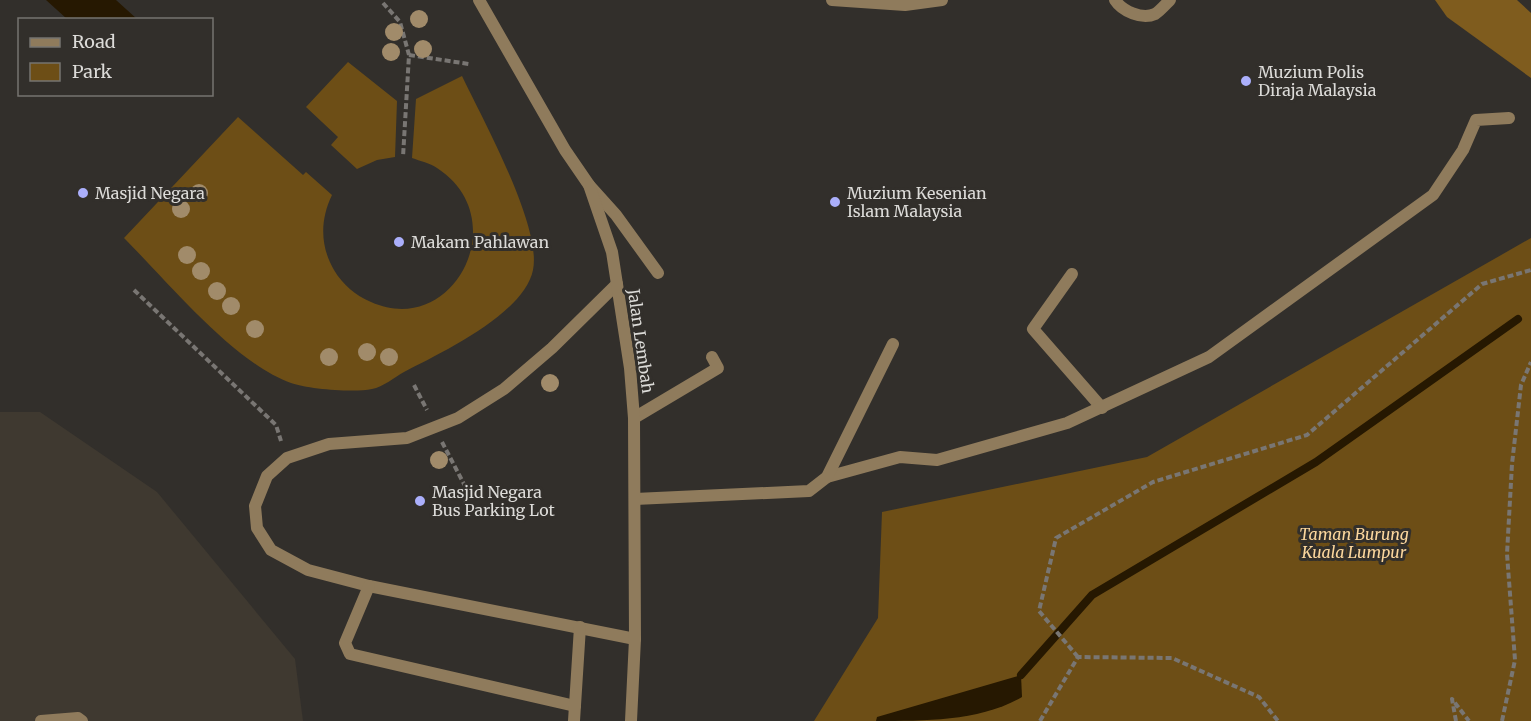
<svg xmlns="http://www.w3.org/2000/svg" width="1531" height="721" font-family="Merriweather,serif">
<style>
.built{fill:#3f3930}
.green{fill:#6d4e16}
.forest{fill:#7f5c1e}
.water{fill:#261801}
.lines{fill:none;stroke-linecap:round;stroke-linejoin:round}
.stream{stroke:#261801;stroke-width:8}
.path{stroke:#797673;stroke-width:4;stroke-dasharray:6 3;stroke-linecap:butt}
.lane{stroke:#8f7b5c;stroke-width:12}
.street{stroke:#8f7b5c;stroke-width:12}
.tree{fill:#a18b6a}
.poi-dot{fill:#abaffb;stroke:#322f2b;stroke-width:2}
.labels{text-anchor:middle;stroke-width:6;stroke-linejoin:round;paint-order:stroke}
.poi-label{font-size:16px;fill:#dcdbd8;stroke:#322f2b;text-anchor:start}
.street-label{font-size:16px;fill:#dcdbd8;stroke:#322f2b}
.park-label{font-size:16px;font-style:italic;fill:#fcd79d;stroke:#322f2b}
</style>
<rect width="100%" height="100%" fill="#322f2b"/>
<!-- built -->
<polygon class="built" points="0,412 40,412 157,492 295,659 303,721 0,721"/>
<!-- green -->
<g class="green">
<polygon points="348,62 397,101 395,157 377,160 357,169 331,145 338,137 306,107"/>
<path d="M462,76c20,42 80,150 71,194 -9,44 -92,83 -129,102 -9,5 -21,15 -32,17 -18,4 -64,0 -81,-6 -57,-20 -123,-101 -167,-145l114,-121 65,58 3,-3 26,23c-12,25 -12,51 2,75 9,15 21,25 37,32 83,37 144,-84 66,-134 -7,-5 -17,-7 -25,-10l4,-59z"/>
<polygon points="1531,238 1531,721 814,721 878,618 882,512 1147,457"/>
</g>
<!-- forest -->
<polygon class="forest" points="1435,0 1517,0 1531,13 1531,78 1447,17"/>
<!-- water -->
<g class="water">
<polygon points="46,0 116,0 137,19 67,19"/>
<path d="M1021,675l1,22c-41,24 -96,24 -146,24l1,-4z"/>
</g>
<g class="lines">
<!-- stream -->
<polyline class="stream" points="1021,675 1092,595 1316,462 1518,319"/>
<!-- path -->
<g class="path">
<polyline points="383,3 400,22 409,55 403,157"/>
<polyline points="409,55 469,64"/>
<polyline points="134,290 276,425 281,441"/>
<polyline points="414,385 427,410"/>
<polyline points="442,442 465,486"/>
<polyline points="1078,657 1039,611 1056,538 1153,482 1307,435 1482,284 1531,270"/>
<polyline points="1040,721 1078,657 1172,658 1259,697 1278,721"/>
<polyline points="1456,721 1452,699 1469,721"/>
<polyline points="1502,721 1515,660 1507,554 1512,464 1521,385 1531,362"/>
</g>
<!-- lane -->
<g class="lane">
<path d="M1115,0c7,11 27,20 40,14 5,-3 11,-10 15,-14"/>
<polyline points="589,185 616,215 658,273"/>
<polyline points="1072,274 1033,329 1102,408"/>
<polyline points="617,284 552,348 504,389 458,418 407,438 329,444 287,458 267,476 255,506 257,528 271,550 308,570 369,586 635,639"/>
<polyline points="634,418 718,368 712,357"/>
<polyline points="827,477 900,457 937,460 1067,423 1209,357 1433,195 1463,150 1476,120 1509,118"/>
<polyline points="635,499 809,491 827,477 893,344"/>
<polyline points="369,586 345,643 350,654 575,706"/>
<polyline points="41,721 78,718 82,721"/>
<polyline points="574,721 580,627"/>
</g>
<!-- street -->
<g class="street">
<polyline points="479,0 565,150 589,185 612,252 630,368 634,418 635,639 631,721"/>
<polyline points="832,0 905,5 942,0"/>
</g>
</g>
<!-- trees -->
<g class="tree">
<circle cx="419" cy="19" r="9"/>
<circle cx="394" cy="32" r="9"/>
<circle cx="423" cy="49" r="9"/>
<circle cx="391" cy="52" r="9"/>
<circle cx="199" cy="193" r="9"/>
<circle cx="181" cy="209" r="9"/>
<circle cx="187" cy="255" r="9"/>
<circle cx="201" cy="271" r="9"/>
<circle cx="217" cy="291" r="9"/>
<circle cx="231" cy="306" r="9"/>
<circle cx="255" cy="329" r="9"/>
<circle cx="367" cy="352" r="9"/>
<circle cx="329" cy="357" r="9"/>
<circle cx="389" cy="357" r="9"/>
<circle cx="550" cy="383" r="9"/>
<circle cx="439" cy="460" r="9"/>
</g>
<!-- markers -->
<g class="poi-dot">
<circle cx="1246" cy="81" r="6"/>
<circle cx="83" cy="193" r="6"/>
<circle cx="835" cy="202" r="6"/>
<circle cx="399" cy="242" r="6"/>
<circle cx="420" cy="501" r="6"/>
</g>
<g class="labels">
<!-- poi labels -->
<g class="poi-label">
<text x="1258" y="78">Muzium Polis<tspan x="1258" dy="18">Diraja Malaysia</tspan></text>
<text x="95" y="199">Masjid Negara</text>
<text x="847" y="199">Muzium Kesenian<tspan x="847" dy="18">Islam Malaysia</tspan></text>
<text x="411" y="248">Makam Pahlawan</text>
<text x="432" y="498">Masjid Negara<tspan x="432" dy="18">Bus Parking Lot</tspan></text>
</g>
<!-- street labels -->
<g class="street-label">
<text transform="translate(641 341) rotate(82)" y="6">Jalan Lembah</text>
</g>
<!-- park labels -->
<g class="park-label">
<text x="1354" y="540">Taman Burung<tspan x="1354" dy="18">Kuala Lumpur</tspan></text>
</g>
</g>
<!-- legend -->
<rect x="18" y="18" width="195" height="78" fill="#322f2b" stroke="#767470" stroke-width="1.5"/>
<rect x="30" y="38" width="30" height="9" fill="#8f7b5c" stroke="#767470" stroke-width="1.5"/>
<text x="72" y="48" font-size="18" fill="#dcdbd8">Road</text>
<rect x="30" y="63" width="30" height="18" fill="#6d4e16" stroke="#767470" stroke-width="1.5"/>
<text x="72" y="78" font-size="18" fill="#dcdbd8">Park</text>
</svg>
